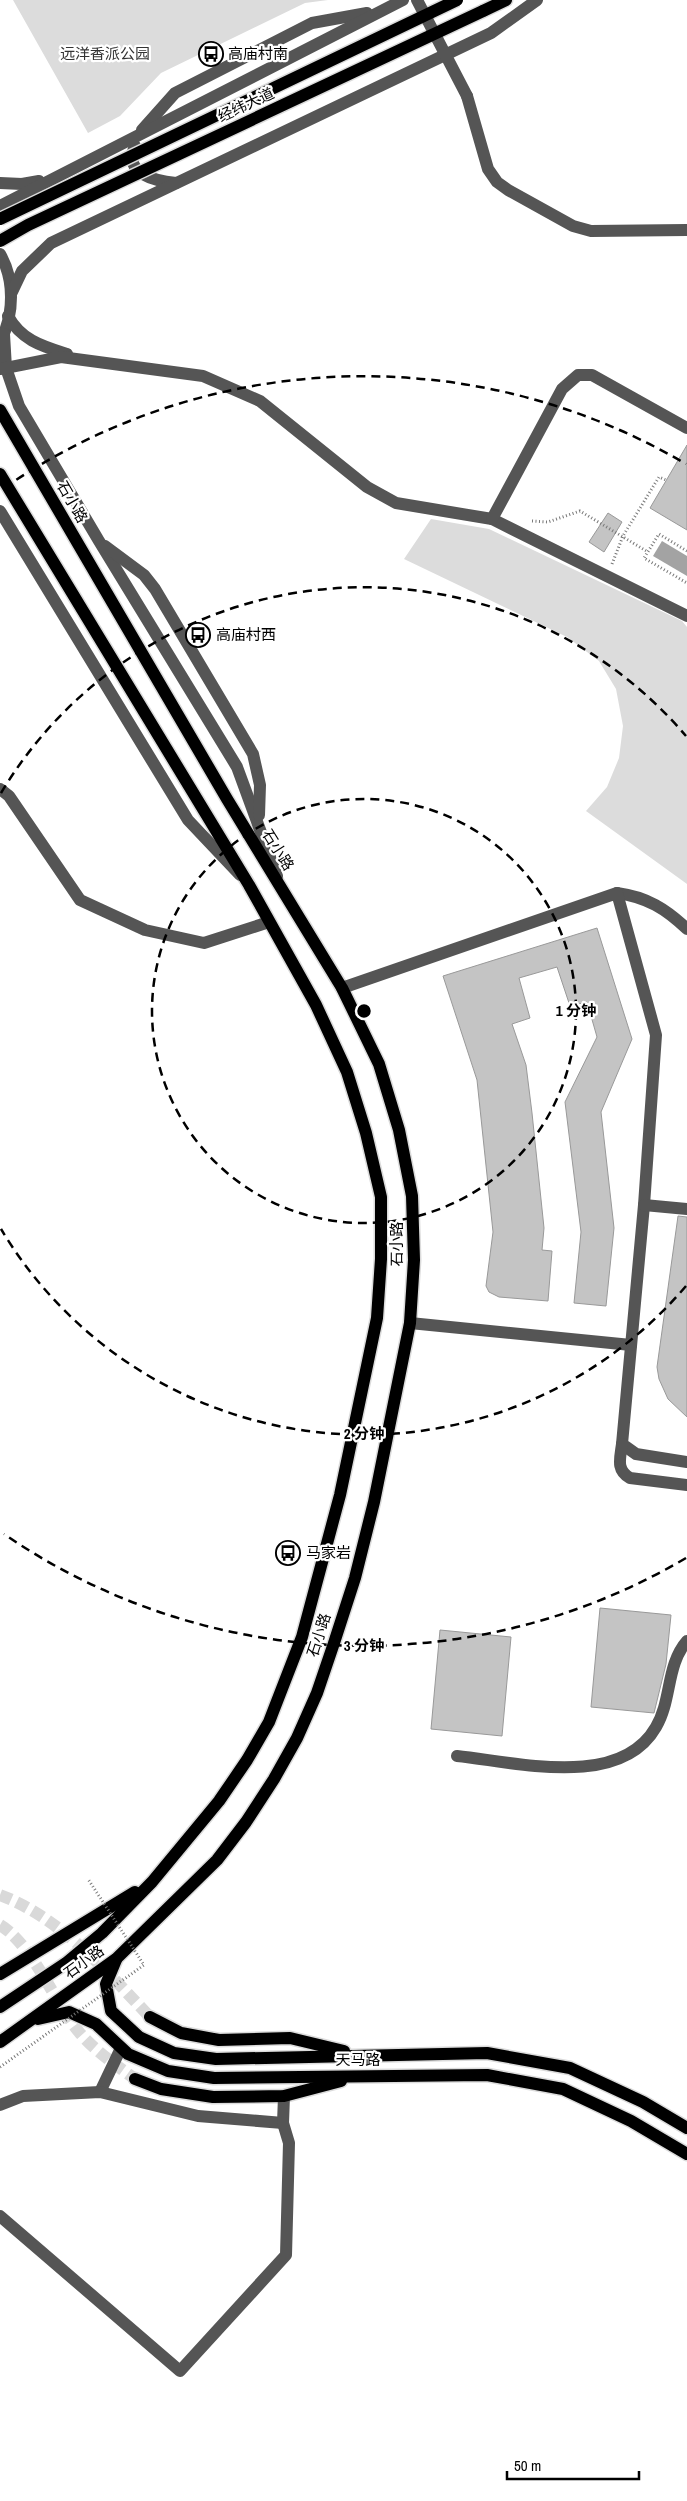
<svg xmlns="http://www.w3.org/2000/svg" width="687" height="2501" font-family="'Archivo Narrow','Noto Sans SC',sans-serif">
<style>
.green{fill:#dcdcdc}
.water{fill:#a3a3a3}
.building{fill:#c4c4c4;stroke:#999}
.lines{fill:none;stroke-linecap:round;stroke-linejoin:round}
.major-tunnel{stroke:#d9d9d9;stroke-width:12;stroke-dasharray:12 6;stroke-linecap:butt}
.major-casing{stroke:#dbdbdb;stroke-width:15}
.path{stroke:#777;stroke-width:3;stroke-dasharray:1 2.5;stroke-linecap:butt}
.minor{stroke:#555;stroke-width:12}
.major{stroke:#000;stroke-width:12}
.major-bridge-casing{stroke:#dbdbdb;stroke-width:15;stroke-linecap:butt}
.path-bridge{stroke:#777;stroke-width:3;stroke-dasharray:1 2.5;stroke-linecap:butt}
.minor-bridge{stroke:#555;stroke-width:12}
.major-bridge{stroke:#000;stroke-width:12}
.ring{fill:none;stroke:#000;stroke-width:2.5;stroke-dasharray:9 6}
.labels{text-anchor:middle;stroke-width:4.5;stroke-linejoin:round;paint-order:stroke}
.park-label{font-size:15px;fill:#333;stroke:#fff}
.poi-label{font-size:15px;fill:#000;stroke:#fff;text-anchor:start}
.street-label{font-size:15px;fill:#000;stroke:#fff}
.centre{fill:#000;stroke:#fff;stroke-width:2.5}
.ring-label{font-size:15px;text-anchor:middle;font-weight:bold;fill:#000;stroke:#fff;stroke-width:4.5;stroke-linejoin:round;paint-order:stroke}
</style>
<rect width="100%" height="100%" fill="#fff"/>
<!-- green -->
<g class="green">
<polygon points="13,0 328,0 305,3 161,73 120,116 88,133"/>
<polygon points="431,519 489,529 682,621 687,627 687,884 586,811 607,787 619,758 623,726 616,689 599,661 567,637 404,559"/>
</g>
<!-- water -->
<polygon class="water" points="662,541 687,556 687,576 653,556"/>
<!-- building -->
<g class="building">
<polygon points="687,445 687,530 650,508"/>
<polygon points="608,513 622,522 604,552 589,542"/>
<polygon points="597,928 632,1039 601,1112 614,1228 606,1306 574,1303 581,1232 565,1102 597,1037 587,1002 570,1006 557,967 519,978 530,1018 512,1024 526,1065 532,1113 544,1228 542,1250 552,1251 548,1301 499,1297 489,1292 486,1286 493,1232 477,1080 443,976"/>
<polygon points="678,1216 687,1217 687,1417 668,1399 659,1379 657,1367"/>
<polygon points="600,1608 671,1615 666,1664 654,1713 591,1707"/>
<polygon points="440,1630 511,1637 502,1736 431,1729"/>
</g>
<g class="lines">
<!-- major-tunnel -->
<g class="major-tunnel">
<path d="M0,1895c61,23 106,76 150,122"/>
<path d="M0,1925c32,19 55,78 79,107 16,19 37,33 56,47"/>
</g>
<defs>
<g id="major">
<polyline points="483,11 506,0"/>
<polyline points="0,410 227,799 342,988 379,1064 399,1130 412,1196 414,1260 410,1323 374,1502 355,1578 334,1643 317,1693 297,1738 274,1779 246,1822 217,1860 116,1959 0,2042"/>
<polyline points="0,474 249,885 316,1005 347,1072 366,1133 381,1197 381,1259 377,1318 340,1495 302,1637 269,1722 247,1760 219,1801 152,1882 102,1933 66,1963 0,2007"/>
<polyline points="116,1960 106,1984 111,2011 139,2037 174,2053 216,2059 487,2053 570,2068 643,2102 687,2128"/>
<polyline points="0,1974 135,1892"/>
<polyline points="150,2017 181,2033 219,2040 290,2038 344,2051"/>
<polyline points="38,2019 69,2012 96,2024 128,2054 168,2071 214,2078 487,2075 563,2089 631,2121 687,2154"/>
<polyline points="135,2079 161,2089 213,2097 284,2096 341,2081"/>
</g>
</defs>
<!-- major casing -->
<use href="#major" class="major-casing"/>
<!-- path -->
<g class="path">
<polyline points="532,521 548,522 580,511 648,552"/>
<polyline points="687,551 659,534 644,558 687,583"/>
<polyline points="612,564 623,536 659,477 666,480"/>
</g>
<!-- minor -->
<g class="minor">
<polyline points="467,96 488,169 497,182 508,190 573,226 591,231 687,230"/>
<polyline points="142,130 175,93 312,23 367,13"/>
<path d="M135,146c-13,28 21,35 41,37"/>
<polyline points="0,183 22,184 39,181"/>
<polyline points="0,206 403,0"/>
<path d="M0,254c15,26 14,60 1,86"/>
<polyline points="12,292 22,271 51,243 491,33 537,0"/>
<path d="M8,316c13,24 34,30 59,38"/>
<polyline points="4,334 6,368 19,406 99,541 237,767 277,876"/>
<polyline points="0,369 61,357 203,376 260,401 367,487 396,503 492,519 687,616"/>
<polyline points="0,511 188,820 240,875"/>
<polyline points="492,519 562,389 578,375 592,375 687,428"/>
<polyline points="105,546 144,575 155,589 253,754 260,785 259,815"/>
<polyline points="0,789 9,796 80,900 145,930 204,943 269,922"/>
<path d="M617,893c30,4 49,16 70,36"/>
<polyline points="342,988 617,893 656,1035 644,1205 622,1444 636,1454 687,1462"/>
<polyline points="644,1205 687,1209"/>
<polyline points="410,1323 631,1345"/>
<path d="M622,1444c-2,15 -6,26 8,34l57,7"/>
<path d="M457,1756c59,6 163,34 199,-29 16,-27 10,-62 31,-86"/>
<polyline points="100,2092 121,2048"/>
<polyline points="0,2105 23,2096 100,2092 198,2116 283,2123"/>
<polyline points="0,2216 180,2371 286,2255 289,2143 283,2123 284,2096"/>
</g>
<!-- major -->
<use href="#major" class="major"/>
<defs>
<g id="major-bridge">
<polyline points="0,219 457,0"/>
<polyline points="0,241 28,225 483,11"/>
</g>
</defs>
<!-- major-bridge casing -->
<use href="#major-bridge" class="major-bridge-casing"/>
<!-- path-bridge -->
<polyline class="path-bridge" points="0,2067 144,1965 88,1879"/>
<!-- minor-bridge -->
<polyline class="minor-bridge" points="417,0 467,96"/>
<!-- major-bridge -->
<use href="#major-bridge" class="major-bridge"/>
</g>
<!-- distance rings -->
<g class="ring">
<circle cx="364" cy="1011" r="212"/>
<path d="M686 1286A423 423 0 0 1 1 1229M1 793A423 423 0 0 1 686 736"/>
<path d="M686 1558A635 635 0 0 1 4 1534M4 488A635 635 0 0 1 686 464"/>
</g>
<!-- icons -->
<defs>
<symbol id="bus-ring" viewBox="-11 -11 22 22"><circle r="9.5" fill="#fff" stroke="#000" stroke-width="1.5"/><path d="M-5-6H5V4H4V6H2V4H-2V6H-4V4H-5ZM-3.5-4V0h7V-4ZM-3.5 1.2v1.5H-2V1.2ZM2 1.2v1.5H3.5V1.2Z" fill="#000"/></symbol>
</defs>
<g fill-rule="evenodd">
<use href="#bus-ring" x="197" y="40" width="28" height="28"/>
<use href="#bus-ring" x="184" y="621" width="28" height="28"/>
<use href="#bus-ring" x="274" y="1539" width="28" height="28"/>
</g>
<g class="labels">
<!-- park labels -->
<g class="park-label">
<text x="105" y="59">远洋香派公园</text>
</g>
<!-- poi labels -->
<g class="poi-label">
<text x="228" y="59">高庙村南</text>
<text x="216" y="640">高庙村西</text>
<text x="306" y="1558">马家岩</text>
</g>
<!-- street labels -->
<g class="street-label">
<text transform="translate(246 105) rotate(-25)" y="5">经纬大道</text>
<text transform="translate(72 502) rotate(60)" y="5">石小路</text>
<text transform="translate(278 850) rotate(58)" y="5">石小路</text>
<text transform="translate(397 1244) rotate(-90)" y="5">石小路</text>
<text transform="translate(319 1635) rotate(-72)" y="5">石小路</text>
<text transform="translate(84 1962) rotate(-36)" y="5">石小路</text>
<text x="358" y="2065">天马路</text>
</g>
</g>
<circle cx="364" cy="1011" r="8" class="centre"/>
<g class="ring-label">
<text x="576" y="1016">1 分钟</text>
<text x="364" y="1439">2 分钟</text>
<text x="364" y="1651">3 分钟</text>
</g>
<!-- scale -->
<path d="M507 2471v8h132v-8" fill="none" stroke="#000000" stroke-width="2.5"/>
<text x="514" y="2471" font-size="15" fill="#000000" stroke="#ffffff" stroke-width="4" paint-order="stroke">50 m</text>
</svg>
